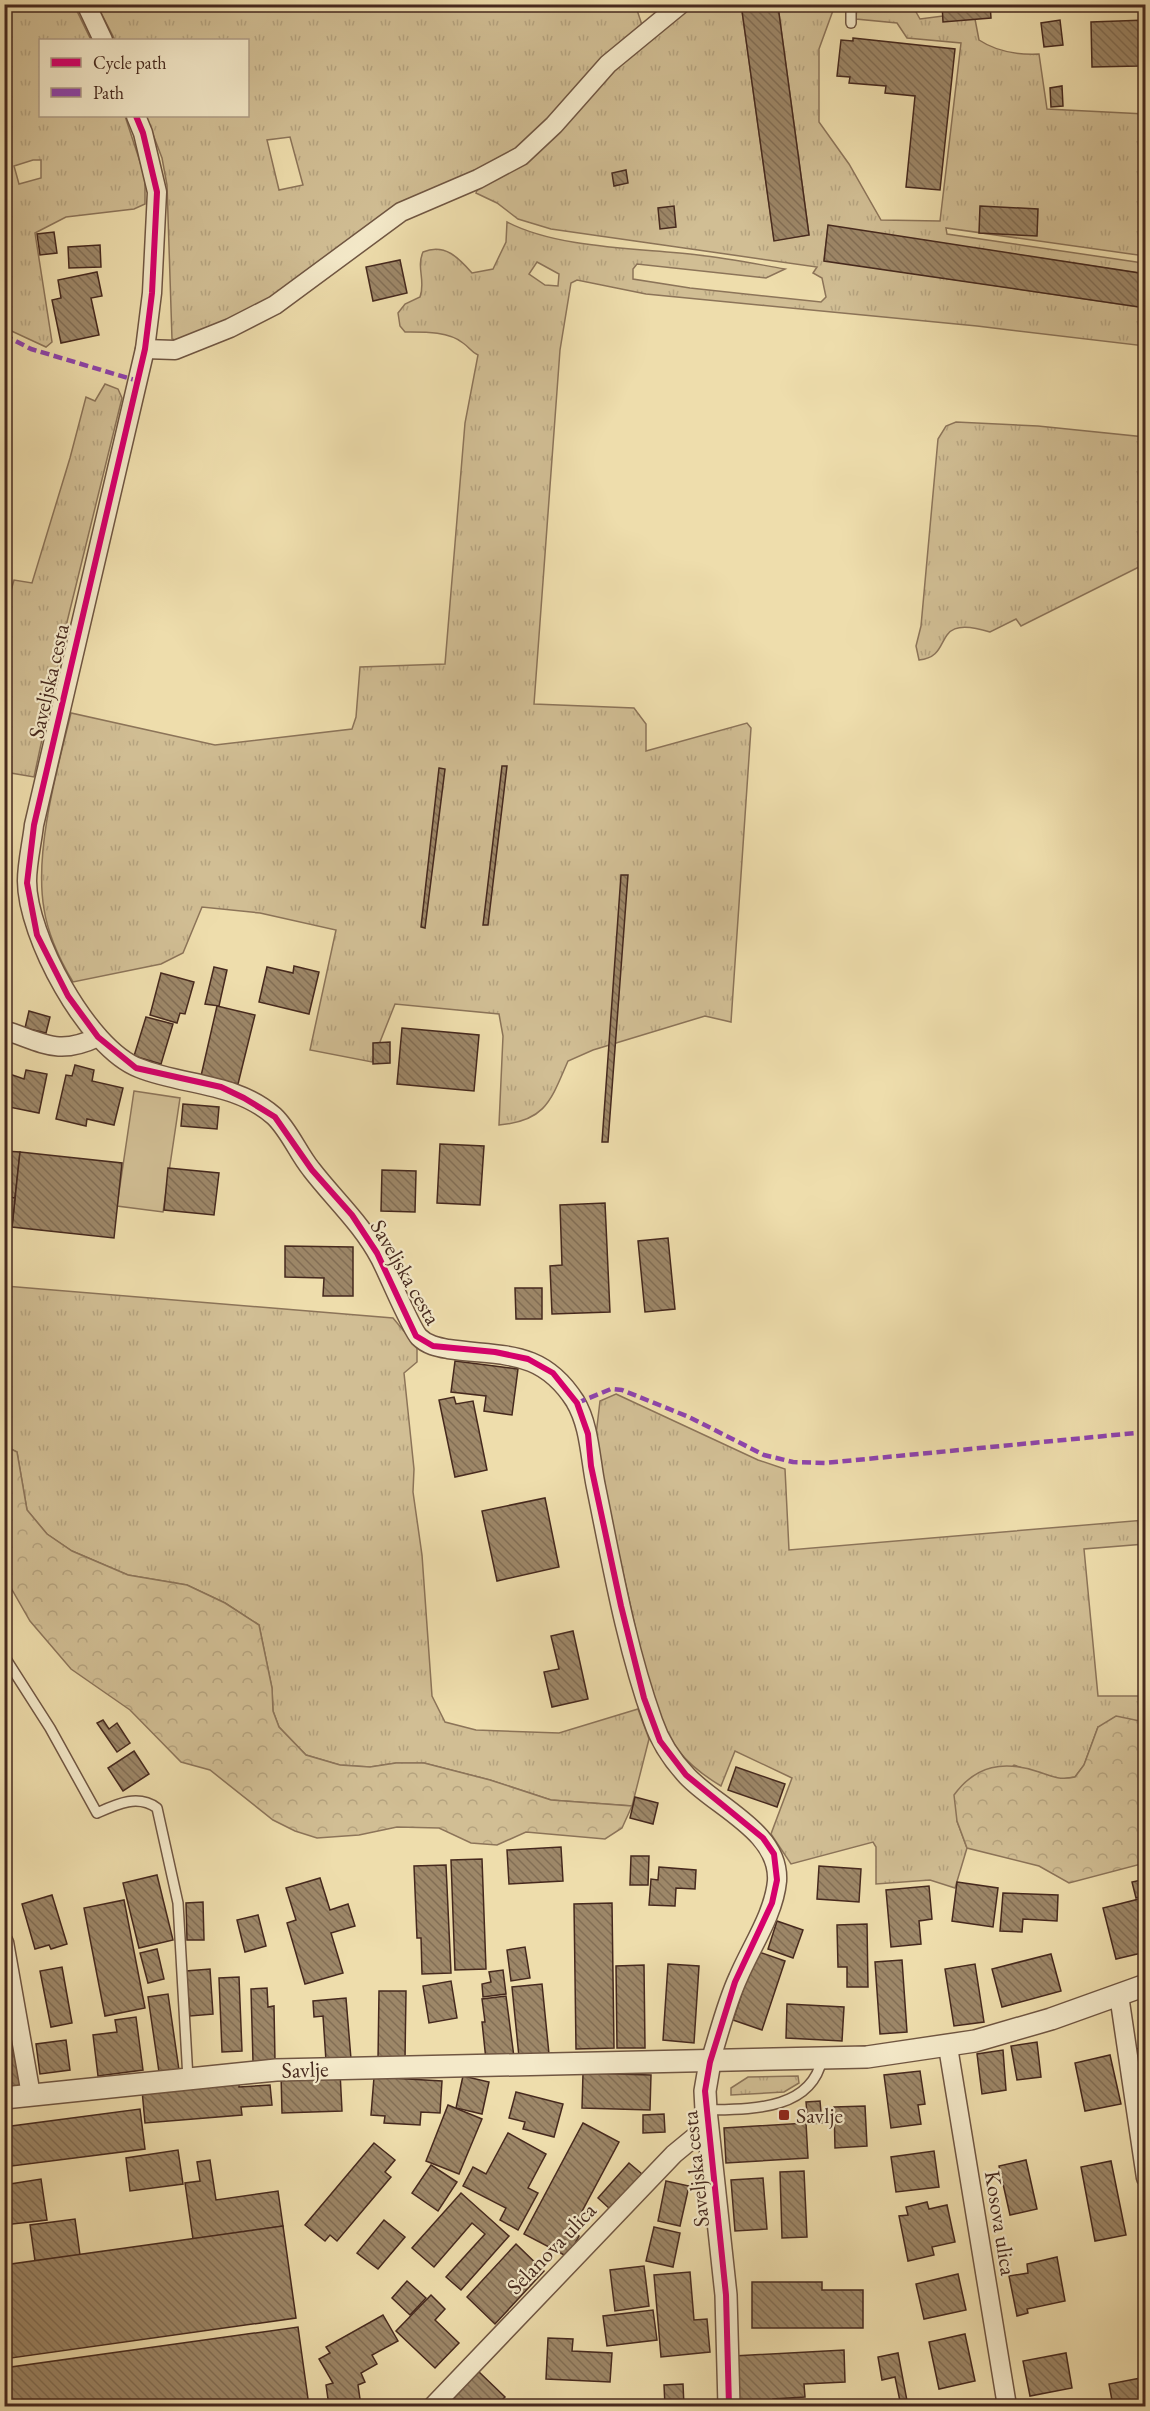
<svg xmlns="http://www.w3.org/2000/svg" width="1150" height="2411" font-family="'EB Garamond',serif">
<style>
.grass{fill:url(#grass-tufts);stroke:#8c7459;stroke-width:1.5;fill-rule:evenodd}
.forest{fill:url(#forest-crowns);stroke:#8c7459;stroke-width:1.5}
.park{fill:#d1be94;stroke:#8c7459;stroke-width:1.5}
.building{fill:url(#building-back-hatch);stroke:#46291e;stroke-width:1.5}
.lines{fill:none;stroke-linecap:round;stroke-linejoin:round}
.service-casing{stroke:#705642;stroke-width:12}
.minor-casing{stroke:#705642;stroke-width:21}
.tertiary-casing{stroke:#705642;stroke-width:24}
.service{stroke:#f4e9c9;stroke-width:9}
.minor{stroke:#f4e9c9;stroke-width:18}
.tertiary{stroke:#f4e9c9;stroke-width:21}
.quiet{stroke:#8e44ad;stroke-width:4.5;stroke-dasharray:9 4.5;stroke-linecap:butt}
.cycleway-casing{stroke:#f4e9c9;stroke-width:10}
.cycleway{stroke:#d6006c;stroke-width:6}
.poi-dot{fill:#8f2418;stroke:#f4e9c9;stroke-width:2}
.labels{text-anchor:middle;stroke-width:4.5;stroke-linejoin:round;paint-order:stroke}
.street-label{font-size:22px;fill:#46291e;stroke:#f4e9c9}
.poi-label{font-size:22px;fill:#46291e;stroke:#f4e9c9;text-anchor:start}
</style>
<defs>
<pattern id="grass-tufts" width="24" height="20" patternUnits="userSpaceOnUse" patternTransform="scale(1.5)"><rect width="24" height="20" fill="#d1be94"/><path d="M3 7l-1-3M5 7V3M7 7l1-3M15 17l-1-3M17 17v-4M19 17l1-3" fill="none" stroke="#b5a37f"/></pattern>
<pattern id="forest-crowns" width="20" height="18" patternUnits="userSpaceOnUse" patternTransform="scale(1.5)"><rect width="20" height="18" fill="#d1be94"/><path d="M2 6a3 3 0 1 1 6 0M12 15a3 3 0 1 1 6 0" fill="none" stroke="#b5a37f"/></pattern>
<pattern id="building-back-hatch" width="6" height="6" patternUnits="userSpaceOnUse" patternTransform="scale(1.5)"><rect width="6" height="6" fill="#9d8768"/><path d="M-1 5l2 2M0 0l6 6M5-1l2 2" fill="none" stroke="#826e55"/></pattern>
</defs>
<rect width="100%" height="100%" fill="#eeddac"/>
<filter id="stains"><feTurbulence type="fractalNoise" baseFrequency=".00333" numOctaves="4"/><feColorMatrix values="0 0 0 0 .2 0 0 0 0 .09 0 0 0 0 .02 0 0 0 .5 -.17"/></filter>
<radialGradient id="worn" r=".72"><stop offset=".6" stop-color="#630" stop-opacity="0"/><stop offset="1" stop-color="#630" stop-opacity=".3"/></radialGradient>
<!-- grass -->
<g class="grass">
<path d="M635,4l7,21 -123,126 -56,29 -195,124 -86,38 -10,-3 -5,-154 -5,-27 -16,-42h102v-76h-133l-18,-35zM290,137l13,48 -24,5 -12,-50z"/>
<path d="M4,5h70l17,35h-51v76h85l20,61v27l-11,5 -68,8 -31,16 17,109 -6,5 -41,-19zM33,160h8v18l-22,6 -5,-18z"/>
<path d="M691,5h144l-16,44v73l30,42 32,56 59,1 21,-178 -54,-5 -10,-15 -41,-4 1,-14h55l8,14 23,-3 32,3 4,21c18,12 38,15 60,14l8,55 98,5v142l-199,-28 1,6 196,29 2,1v10l-317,-48 -4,34 321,48v38l-168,-20 -331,-32 -69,-14 -6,3 -11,67 -26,354 100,4 12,16v27l101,-28 4,5 -20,294 -26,-6 -112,34 -25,11c-17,39 -22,60 -69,64l4,-89 -4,-22 -104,-10 -23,58 -62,-12 26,-120 -76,-17 -58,-6 -19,46 -22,11 -88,18c-13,-22 -25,-47 -29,-73 -10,-58 13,-139 27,-196l144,32 137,-16 4,-12 4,-50 85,-3 20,-241 13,-68c-7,-3 -9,-8 -15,-12 -15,-12 -40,-11 -58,-11l-5,-6 -2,-13 7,-9 15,-7c6,-16 -4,-29 3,-45 22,-9 36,6 49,21l21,-4 13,-27 1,-20c52,27 132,26 191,33 29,3 58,9 87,14l-19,9 -129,-14 -4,5v10l57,9 131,14 5,-5 -4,-19 -9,-5 4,-6 -266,-38 -33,-10 -21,-16 -21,-10 3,-8zM778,6l31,229 -35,5 -32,-229zM537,262l22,12 -1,12 -13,-1 -16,-11z"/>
<polygon points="105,384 118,389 122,398 67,622 34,777 5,772 5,612 14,580 32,583 70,458 86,397 95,401"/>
<path d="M956,422l82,4 107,11v127l-124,62 -5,-7 -26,13c-62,-19 -34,25 -71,28l-3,-14 5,-20 17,-187 8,-13z"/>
<polygon points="5,1286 393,1318 417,1347 417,1362 404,1373 414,1469 413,1492 422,1555 432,1696 445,1722 476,1730 559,1733 638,1709 649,1739 632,1806 551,1800 490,1780 424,1763 396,1763 370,1767 340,1765 306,1755 279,1727 273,1711 272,1688 259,1625 225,1603 187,1585 128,1575 72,1551 47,1534 27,1510 17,1452 5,1446"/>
<path d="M616,1394l142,66 27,9 4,81 356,-30v24l-61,5 14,147h47v26l-4,-2 -43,7 -14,38 -9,12 -17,3 -44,-15 -57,56 10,27 -12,40 -25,-8 -54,4v-37l-3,-5 -82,22 -20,-30 21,-56 -57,-27 -14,35c-40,-24 -50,-42 -69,-84l-54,-241 -2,-26 4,-34z"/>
<polygon points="798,2076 799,2083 784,2092 731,2095 731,2088 748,2077"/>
</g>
<!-- forest -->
<g class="forest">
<polygon points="5,1446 17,1452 27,1510 47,1534 72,1551 128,1575 187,1585 225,1603 259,1625 272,1688 273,1711 279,1727 306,1755 340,1765 370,1767 396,1763 424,1763 490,1780 551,1800 632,1806 622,1828 605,1839 526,1832 497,1845 471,1843 439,1828 397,1827 359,1835 317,1838 295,1831 273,1820 210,1770 181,1762 130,1710 71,1669 30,1621 11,1588 5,1584"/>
<path d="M1116,1716l29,6v141l-76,20 -30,-17 -72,-18 -10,-27 -3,-26c22,-30 50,-35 85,-23 14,5 21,8 36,5l9,-12 14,-38z"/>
</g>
<!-- park -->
<polygon class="park" points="134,1091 180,1098 163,1212 117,1206"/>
<!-- building -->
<g class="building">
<polygon points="942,4 990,4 991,18 943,22"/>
<polygon points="778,6 809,235 774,241 742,11"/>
<polygon points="1060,20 1063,45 1044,47 1041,23"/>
<polygon points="1146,20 1146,43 1139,43 1139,66 1092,67 1091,22"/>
<polygon points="853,38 955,49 940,190 906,187 915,96 885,93 886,86 849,83 850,77 837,76 841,40 853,41"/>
<polygon points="1062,86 1063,106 1051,107 1050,88"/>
<polygon points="626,170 628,183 614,186 612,173"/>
<polygon points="674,206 676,227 660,229 658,208"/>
<polygon points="980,206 1038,209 1037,236 979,233"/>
<polygon points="828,225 1146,274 1146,308 824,261"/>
<polygon points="54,232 57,253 40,255 37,234"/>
<polygon points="100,245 101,267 69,268 68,247"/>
<polygon points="400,260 407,293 373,301 366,267"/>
<polygon points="97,272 102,296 91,298 99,335 61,343 52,300 61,298 58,280"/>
<polygon points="502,766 507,766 488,925 483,925"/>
<polygon points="439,768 445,769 425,928 421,927"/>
<polygon points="621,875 628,875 608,1142 602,1142"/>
<polygon points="294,966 319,972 309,1014 259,1002 267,967 293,973"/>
<polygon points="214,967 227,970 219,1006 205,1004"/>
<polygon points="161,973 194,982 185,1014 180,1013 177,1023 150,1015"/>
<polygon points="217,1006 255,1015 238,1084 201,1076"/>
<polygon points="29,1011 50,1017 46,1033 25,1028"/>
<polygon points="146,1017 173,1024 161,1064 134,1056"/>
<polygon points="402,1028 479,1035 474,1091 397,1084"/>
<polygon points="390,1042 390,1063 373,1064 373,1043"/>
<polygon points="75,1065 94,1070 92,1081 123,1088 114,1125 87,1119 86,1126 56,1119 66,1075 72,1076"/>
<polygon points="26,1070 47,1074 39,1113 4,1106 4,1072 24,1079"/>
<polygon points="183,1104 219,1107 217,1129 181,1126"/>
<polygon points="440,1144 484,1146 480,1205 437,1203"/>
<polygon points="4,1151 20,1152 15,1198 4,1196"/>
<polygon points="20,1152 122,1163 114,1238 12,1227"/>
<polygon points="168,1168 219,1173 214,1215 164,1210"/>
<polygon points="382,1170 416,1171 415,1212 381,1211"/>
<polygon points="4,1196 15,1198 12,1227 4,1226"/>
<polygon points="605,1203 610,1312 552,1314 550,1266 562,1265 560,1205"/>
<polygon points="668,1238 675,1309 645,1312 638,1241"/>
<polygon points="285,1246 353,1247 353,1296 323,1296 324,1278 285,1277"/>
<polygon points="515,1288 542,1288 542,1319 516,1319"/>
<polygon points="455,1361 518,1369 512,1415 484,1411 486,1396 451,1392"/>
<polygon points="454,1397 456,1404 473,1401 487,1470 455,1477 439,1400"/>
<polygon points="545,1498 559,1567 497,1581 482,1511"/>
<polygon points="573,1631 588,1699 552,1707 544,1672 559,1669 551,1636"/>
<polygon points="103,1720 109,1729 117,1723 130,1743 117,1752 97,1723"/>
<polygon points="134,1751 149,1774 123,1791 108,1768"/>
<polygon points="736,1767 785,1784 777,1807 728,1790"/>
<polygon points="635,1797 658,1803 653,1824 630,1818"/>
<polygon points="561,1847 563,1881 509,1884 507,1850"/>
<polygon points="631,1856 649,1856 648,1885 630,1885"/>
<polygon points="482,1859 486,1969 455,1970 451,1860"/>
<polygon points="446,1865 451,1973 422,1974 421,1938 417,1938 414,1866"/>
<polygon points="819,1866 861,1869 859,1902 817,1899"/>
<polygon points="659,1867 696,1870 695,1889 676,1888 675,1906 649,1905 651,1879 658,1880"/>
<polygon points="157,1875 173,1940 139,1948 123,1883"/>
<polygon points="320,1878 330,1910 348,1904 355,1926 331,1933 343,1973 305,1984 287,1923 296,1920 286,1888"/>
<polygon points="1146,1879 1146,1895 1136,1898 1132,1882"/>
<polygon points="957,1882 998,1888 993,1927 952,1921"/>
<polygon points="929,1886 932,1919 919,1921 921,1944 891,1947 886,1890"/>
<polygon points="1003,1893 1058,1895 1057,1921 1023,1919 1022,1932 1000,1931"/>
<polygon points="52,1895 67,1944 51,1949 49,1945 35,1949 22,1904"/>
<polygon points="1139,1899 1146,1925 1146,1952 1116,1959 1103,1908"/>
<polygon points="124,1900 145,2008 105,2016 84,1908"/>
<polygon points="203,1902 204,1940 187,1940 186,1903"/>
<polygon points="612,1903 614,2048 576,2049 574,1904"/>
<polygon points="258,1915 266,1946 245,1952 237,1920"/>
<polygon points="777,1921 803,1930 793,1958 768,1949"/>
<polygon points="867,1924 868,1987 847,1987 847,1967 838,1967 837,1925"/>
<polygon points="525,1947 530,1978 511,1981 507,1950"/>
<polygon points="157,1949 164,1979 148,1983 140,1953"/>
<polygon points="756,1951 785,1961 762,2030 733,2020"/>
<polygon points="1051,1954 1061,1991 1002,2007 992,1969"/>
<polygon points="902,1960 907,2032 880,2034 875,1962"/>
<polygon points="668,1964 699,1966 694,2043 663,2040"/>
<polygon points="975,1964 984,2022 954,2026 945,1969"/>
<polygon points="644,1965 645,2048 617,2048 616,1966"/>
<polygon points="62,1967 72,2023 51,2027 40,1971"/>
<polygon points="210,1969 213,2014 190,2016 186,1971"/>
<polygon points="503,1970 506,1994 483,1997 482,1984 491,1982 489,1972"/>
<polygon points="239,1977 242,2051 222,2052 219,1978"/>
<polygon points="451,1981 457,2018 429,2023 423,1986"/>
<polygon points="542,1984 549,2054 519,2057 512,1987"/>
<polygon points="267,1988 268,2007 274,2006 275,2061 253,2062 251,1989"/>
<polygon points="379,1991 406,1991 405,2060 378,2060"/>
<polygon points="168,1994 179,2070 159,2072 148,1997"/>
<polygon points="506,1996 514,2057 486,2060 482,2022 485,2022 482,1999"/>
<polygon points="346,1998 351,2059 326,2061 323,2016 314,2017 313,2001"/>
<polygon points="787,2004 844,2007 842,2041 786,2038"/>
<polygon points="136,2017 143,2070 98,2076 93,2035 117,2032 115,2020"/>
<polygon points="9,2029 21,2085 4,2088 4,2030"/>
<polygon points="66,2040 70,2070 40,2074 36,2044"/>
<polygon points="1037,2042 1041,2077 1017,2080 1011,2046"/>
<polygon points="1146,2046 1146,2095 1133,2050"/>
<polygon points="1003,2050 1006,2090 982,2094 977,2054"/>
<polygon points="1110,2055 1121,2104 1085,2111 1075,2063"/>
<polygon points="920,2071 925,2104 918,2105 921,2124 891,2128 884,2075"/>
<polygon points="340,2072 342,2111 282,2113 281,2074"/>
<polygon points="583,2073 651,2075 650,2110 582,2108"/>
<polygon points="463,2076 489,2082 482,2114 456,2108"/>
<polygon points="374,2077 442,2081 440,2113 421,2112 420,2125 384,2123 385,2116 371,2115"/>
<polygon points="239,2082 239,2087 270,2085 272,2105 241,2107 242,2115 145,2123 142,2090"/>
<polygon points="516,2092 563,2104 554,2137 523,2129 525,2122 509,2118"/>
<polygon points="820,2101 822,2123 808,2124 806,2102"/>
<polygon points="448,2105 482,2119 459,2174 426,2161"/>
<polygon points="865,2106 867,2146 835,2148 834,2107"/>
<polygon points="140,2109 145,2149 4,2167 4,2127"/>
<polygon points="664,2114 665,2132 643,2133 643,2115"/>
<polygon points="583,2123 619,2142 571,2232 579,2236 568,2257 524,2234"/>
<polygon points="806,2123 808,2158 726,2163 724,2128"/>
<polygon points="508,2133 546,2154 528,2188 538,2193 518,2230 500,2220 506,2208 463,2186 473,2167 486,2174"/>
<polygon points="374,2143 395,2160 385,2172 391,2177 337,2241 330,2235 325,2241 305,2225"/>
<polygon points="178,2150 183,2184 130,2191 126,2158"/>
<polygon points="934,2151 939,2187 896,2192 891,2157"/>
<polygon points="210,2160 216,2200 278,2191 283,2226 193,2239 185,2183 200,2181 197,2162"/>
<polygon points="1026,2160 1037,2209 1010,2215 999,2166"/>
<polygon points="1111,2161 1126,2235 1095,2241 1081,2167"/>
<polygon points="629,2163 642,2174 610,2209 598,2198"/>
<polygon points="431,2165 457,2182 438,2211 412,2193"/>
<polygon points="804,2171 807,2237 782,2238 780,2172"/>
<polygon points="763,2178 767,2229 735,2231 731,2180"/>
<polygon points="41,2179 47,2220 4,2225 4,2185"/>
<polygon points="666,2181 689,2186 680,2226 658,2221"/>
<polygon points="461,2193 509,2236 461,2290 446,2277 485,2234 472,2223 434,2267 412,2248"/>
<polygon points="927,2202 929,2209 947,2205 955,2242 932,2247 934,2255 908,2261 899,2216 908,2215 906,2207"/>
<polygon points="75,2219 80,2255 35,2261 30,2225"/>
<polygon points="384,2220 405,2237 378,2269 357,2253"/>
<polygon points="283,2226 296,2318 4,2359 4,2265"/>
<polygon points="654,2227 680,2233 673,2267 646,2261"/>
<polygon points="516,2244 544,2271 495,2324 467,2297"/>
<polygon points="1057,2257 1065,2301 1027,2309 1028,2313 1017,2316 1009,2276 1028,2273 1027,2264"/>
<polygon points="644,2266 649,2306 615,2311 610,2270"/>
<polygon points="690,2272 694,2320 707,2319 710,2352 661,2357 654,2275"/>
<polygon points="958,2274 966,2310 924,2319 916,2284"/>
<polygon points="407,2281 426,2298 410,2315 392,2298"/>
<polygon points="752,2282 822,2282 822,2290 863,2290 863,2328 752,2328"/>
<polygon points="431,2295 445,2309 435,2320 459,2343 435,2368 396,2331"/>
<polygon points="653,2310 657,2340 607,2346 603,2316"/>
<polygon points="383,2315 398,2341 372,2355 377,2364 361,2373 365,2382 358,2385 361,2406 329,2406 326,2385 333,2383 319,2359 330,2353 326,2347"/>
<polygon points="298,2327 309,2406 4,2406 4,2368"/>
<polygon points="965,2334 975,2381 939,2389 929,2342"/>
<polygon points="548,2338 573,2339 572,2351 612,2353 610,2382 546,2379"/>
<polygon points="844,2350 845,2382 804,2384 805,2397 773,2399 773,2406 736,2406 734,2356"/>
<polygon points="898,2353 908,2406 901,2406 895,2377 882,2380 878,2357"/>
<polygon points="1066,2353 1072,2388 1030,2396 1023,2361"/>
<polygon points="478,2371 505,2397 500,2402 504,2406 444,2406"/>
<polygon points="1146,2377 1146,2406 1113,2406 1109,2384"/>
<polygon points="683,2384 684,2406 665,2406 664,2385"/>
</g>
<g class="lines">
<defs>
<g id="service">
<polyline points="851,23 851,4"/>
<path d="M4,1656l46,72 47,85c20,-9 41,-19 60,-5l21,95 10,176"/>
<path d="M707,2110c43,-1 104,1 115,-51"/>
</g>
<g id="minor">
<polyline points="86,4 103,40"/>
<path d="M136,116l7,17 14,59 -5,101 -7,56 -111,476c-2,18 -7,38 -7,56 0,54 60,167 112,187 45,18 96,14 135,48 15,14 24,37 37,53 23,30 51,55 69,89 8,15 31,71 39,79 8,8 18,10 29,12 54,8 93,-1 127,52 15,25 15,58 21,86 16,78 30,159 57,234 7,21 19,39 34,55 29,31 93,56 90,105 -3,33 -26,66 -39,97 -12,26 -19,56 -28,84"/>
<polyline points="145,349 175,350 230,328 275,305 401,212 478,179 521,156 554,125 608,64 681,4"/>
<path d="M4,1030c40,13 54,26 94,7"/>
<polyline points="4,1942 31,2095"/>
<polyline points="1119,1995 1146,2178"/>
<polyline points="948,2047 1007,2406"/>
<polyline points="433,2406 674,2154 708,2126"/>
</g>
<g id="tertiary">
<polyline points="710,2062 705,2091 706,2110 726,2295 729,2406"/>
<polyline points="4,2098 276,2070 867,2057 975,2041 1051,2019 1146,1985"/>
</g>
</defs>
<!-- service casing -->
<use href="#service" class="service-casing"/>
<!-- minor casing -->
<use href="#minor" class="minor-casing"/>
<!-- tertiary casing -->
<use href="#tertiary" class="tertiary-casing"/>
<!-- service -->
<use href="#service" class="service"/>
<!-- minor -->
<use href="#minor" class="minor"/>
<!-- tertiary -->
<use href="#tertiary" class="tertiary"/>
<!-- quiet -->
<g class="quiet">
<polyline points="4,335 31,349 138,381"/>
<polyline points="577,1403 611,1389 622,1390 689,1417 764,1455 793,1462 825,1463 1146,1432"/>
</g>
<defs>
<polyline id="cycleway" points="136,116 143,133 157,192 152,293 145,349 34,825 27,883 37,935 68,996 98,1037 136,1068 221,1087 244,1098 275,1117 312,1170 352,1215 377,1253 416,1336 433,1346 495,1352 528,1359 553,1373 577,1403 588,1434 591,1466 621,1606 644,1698 660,1741 686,1775 763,1838 774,1854 777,1880 772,1903 735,1982 710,2062 705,2091 726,2295 729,2406"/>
</defs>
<!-- cycleway casing -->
<use href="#cycleway" class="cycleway-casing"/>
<!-- cycleway -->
<use href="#cycleway" class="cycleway"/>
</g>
<!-- markers -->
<rect class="poi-dot" x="778" y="2109" width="12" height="12" rx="3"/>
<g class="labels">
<!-- street labels -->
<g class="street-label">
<text transform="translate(48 681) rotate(-77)" y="8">Saveljska cesta</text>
<text transform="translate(406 1272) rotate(60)" y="8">Saveljska cesta</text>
<text transform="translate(305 2069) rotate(-2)" y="8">Savlje</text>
<text transform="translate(695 2169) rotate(-96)" y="8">Saveljska cesta</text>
<text transform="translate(1001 2223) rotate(81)" y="8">Kosova ulica</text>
<text transform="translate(551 2248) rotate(-46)" y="8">Selanova ulica</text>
</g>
<!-- poi labels -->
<g class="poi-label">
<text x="796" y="2123">Savlje</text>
</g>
</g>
<!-- margin -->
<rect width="1150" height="2411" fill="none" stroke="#eeddac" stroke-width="24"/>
<rect x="6" y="6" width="1138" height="2399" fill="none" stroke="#46291e" stroke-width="3"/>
<rect x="12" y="12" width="1126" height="2387" fill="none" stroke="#46291e" stroke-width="1.5"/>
<!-- legend -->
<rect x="39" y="39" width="210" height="78" fill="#f4e9c9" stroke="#ae9c85" stroke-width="1.5"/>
<rect x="51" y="58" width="30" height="9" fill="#d6006c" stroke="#ae9c85" stroke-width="1.5"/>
<text x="93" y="69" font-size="18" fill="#46291e">Cycle path</text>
<rect x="51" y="88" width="30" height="9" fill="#8e44ad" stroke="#ae9c85" stroke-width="1.5"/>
<text x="93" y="99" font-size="18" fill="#46291e">Path</text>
<rect width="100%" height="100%" filter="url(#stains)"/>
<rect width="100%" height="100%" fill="url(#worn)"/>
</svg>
